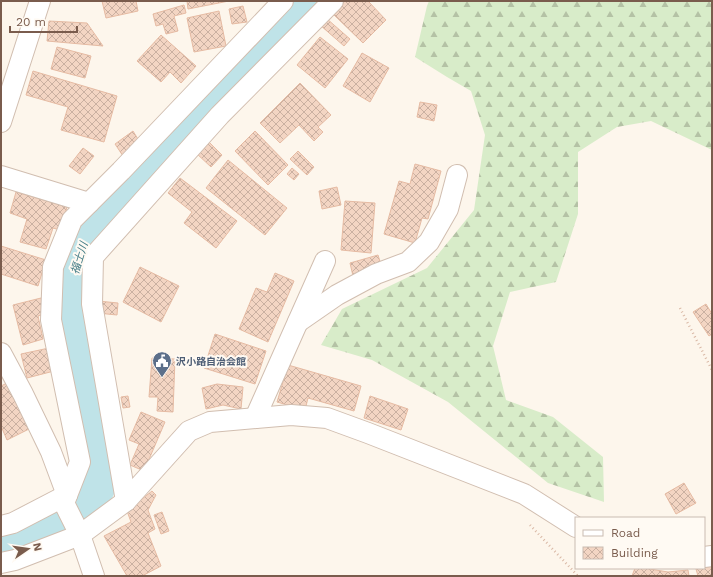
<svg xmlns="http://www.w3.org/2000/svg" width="713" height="577" font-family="'Work Sans','Noto Sans JP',sans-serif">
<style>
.forest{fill:url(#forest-firs)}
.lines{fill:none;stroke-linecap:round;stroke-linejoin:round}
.river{stroke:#bfe3e8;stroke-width:40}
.building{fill:url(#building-cross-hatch);stroke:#e6bba3}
.minor-casing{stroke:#d1beb0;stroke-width:22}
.path{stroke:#d9b8a5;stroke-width:2.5;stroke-dasharray:1 3;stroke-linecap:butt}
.minor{stroke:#fff;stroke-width:20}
.labels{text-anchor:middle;stroke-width:4;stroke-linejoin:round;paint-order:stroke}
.service-label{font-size:10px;font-weight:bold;fill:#4e5e75;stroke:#fffaf3;text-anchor:start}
.water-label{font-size:11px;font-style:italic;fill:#437c86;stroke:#fffaf3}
</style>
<defs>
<pattern id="forest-firs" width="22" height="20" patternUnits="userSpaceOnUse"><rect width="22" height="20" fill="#d8ecc9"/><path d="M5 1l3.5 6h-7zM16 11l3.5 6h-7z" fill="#b4c2a5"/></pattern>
<pattern id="building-cross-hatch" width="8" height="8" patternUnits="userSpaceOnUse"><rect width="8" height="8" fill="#f3d5c3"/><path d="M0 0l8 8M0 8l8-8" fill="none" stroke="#cab0a1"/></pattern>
</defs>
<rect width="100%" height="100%" fill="#fdf6ec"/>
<!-- forest -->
<polygon class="forest" points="429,1 712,1 712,150 651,121 617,127 578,152 578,214 556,282 510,292 493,346 506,400 553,417 603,457 604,502 548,483 448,402 372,360 321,345 342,309 427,268 474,210 485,135 471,91 447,77 415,57 427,6"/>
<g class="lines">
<!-- river -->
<polyline class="river" points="1,546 40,532 90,498 100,477 100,441 67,312 74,266 89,226 134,183 236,75 303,8 312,1"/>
</g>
<!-- building -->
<g class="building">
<polygon points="102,1 136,1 138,11 106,18"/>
<polygon points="187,1 229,1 188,9"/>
<polygon points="343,1 368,1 386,20 363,43 332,13"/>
<polygon points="184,5 186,13 174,16 178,31 166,34 163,24 156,26 153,14"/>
<polygon points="243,6 247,22 232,24 229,9"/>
<polygon points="219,11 226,46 194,52 187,18"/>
<polygon points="326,18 350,39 344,46 320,25"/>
<polygon points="49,21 87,23 103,46 47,41"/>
<polygon points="161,35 196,66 181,83 170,72 161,82 137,61"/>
<polygon points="320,37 348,59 325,88 297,65"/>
<polygon points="57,47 91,56 85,78 51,69"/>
<polygon points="362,53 389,68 370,102 343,86"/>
<polygon points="33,71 117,96 104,142 61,130 68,107 26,95"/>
<polygon points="300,83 331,115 318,127 323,132 314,141 299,125 280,143 260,123"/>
<polygon points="420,102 437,105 434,121 417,117"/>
<polygon points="133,131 141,144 123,156 115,144"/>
<polygon points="255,131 288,165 268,185 235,151"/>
<polygon points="208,141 222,155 211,167 196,153"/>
<polygon points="83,148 94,156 80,174 69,166"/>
<polygon points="298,151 314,167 307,175 290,159"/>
<polygon points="228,160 287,208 265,235 206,188"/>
<polygon points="415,164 441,171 428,219 422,218 415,243 384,234 399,181 410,184"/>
<polygon points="292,168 299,174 294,180 287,174"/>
<polygon points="180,178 237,221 216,248 184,223 192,212 168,193"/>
<polygon points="337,187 341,205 322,209 319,191"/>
<polygon points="16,192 67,207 60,230 53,228 46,249 20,242 27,219 10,213"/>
<polygon points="345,201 375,203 371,253 341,250"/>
<polygon points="1,246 46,260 38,286 1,274"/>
<polygon points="378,255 382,268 353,276 350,263"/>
<polygon points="140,267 179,286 161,322 123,302"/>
<polygon points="275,273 294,281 268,342 239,329 256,288 267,292"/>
<polygon points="41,298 45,314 38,316 43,339 23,345 13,305"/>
<polygon points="98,301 118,303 117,315 97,313"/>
<polygon points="706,304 712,314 712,334 709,336 693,312"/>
<polygon points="215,334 266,351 255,384 204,368"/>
<polygon points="49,348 54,371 27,378 21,354"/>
<polygon points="152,358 175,359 173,412 157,411 158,397 149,397"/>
<polygon points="288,365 361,386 354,411 308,398 305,410 277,402"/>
<polygon points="7,383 29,429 7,440 1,426 1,386"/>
<polygon points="217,384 243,387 241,409 223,405 206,409 202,388"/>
<polygon points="128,396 130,407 123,408 121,397"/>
<polygon points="370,396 408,409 401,430 364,418"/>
<polygon points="141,412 165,422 144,471 130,465 139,444 129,440"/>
<polygon points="684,483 696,503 676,514 665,494"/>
<polygon points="152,491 156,495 148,510 155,529 148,533 161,566 142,576 127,576 104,536 131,522 127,511"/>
<polygon points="162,512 169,531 161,534 154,515"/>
<polygon points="712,566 712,576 698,576 696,569"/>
<polygon points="635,568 644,568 668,572 688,570 689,576 632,576"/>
</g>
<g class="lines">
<defs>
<g id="minor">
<polyline points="1,122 40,1"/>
<polyline points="1,176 89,203"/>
<polyline points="298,322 337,295 376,274 408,262 429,242 448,209 457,175"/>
<polyline points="1,353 23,394 51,452 67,495"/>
<polyline points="255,418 325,261"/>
<polyline points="126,501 92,304 93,257 220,115 333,1"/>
<polyline points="1,526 13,523 67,495"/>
<polyline points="704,557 712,556"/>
<polyline points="1,563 15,560 80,535 126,501 189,431 210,422 291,415 327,418 368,433 524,494 576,527"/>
<polyline points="94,576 80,535 64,503 80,462 51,320 53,267 72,220 121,171 283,1"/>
</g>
</defs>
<!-- minor casing -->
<use href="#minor" class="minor-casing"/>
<!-- path -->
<g class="path">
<polyline points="680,308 712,370"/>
<polyline points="530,525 578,576"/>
</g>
<!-- minor -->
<use href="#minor" class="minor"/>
</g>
<!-- icons -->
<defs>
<symbol id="civic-pin" viewBox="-11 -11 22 30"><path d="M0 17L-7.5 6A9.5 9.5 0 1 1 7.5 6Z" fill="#5c6f8a" stroke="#fffaf3"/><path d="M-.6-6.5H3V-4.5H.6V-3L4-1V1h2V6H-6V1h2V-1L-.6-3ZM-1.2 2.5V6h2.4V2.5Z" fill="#fff"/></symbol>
</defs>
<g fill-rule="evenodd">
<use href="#civic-pin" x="151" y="350" width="22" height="30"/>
</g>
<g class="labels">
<!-- service labels -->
<g class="service-label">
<text x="176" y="365">沢小路自治会館</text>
</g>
<!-- water labels -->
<g class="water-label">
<text transform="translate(79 258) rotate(-73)" y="4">福士川</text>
</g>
</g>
<!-- border -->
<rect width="713" height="577" fill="none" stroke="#7a5c4d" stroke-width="4"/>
<!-- legend -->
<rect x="575" y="517" width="130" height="52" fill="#fffaf3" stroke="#cabbb1"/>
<rect x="583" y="530" width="20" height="6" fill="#ffffff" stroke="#cabbb1"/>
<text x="611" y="537" font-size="12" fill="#7a5c4d">Road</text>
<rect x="583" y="547" width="20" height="12" fill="url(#building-cross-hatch)" stroke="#cabbb1"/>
<text x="611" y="557" font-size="12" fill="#7a5c4d">Building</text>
<!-- north arrow -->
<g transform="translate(28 549) rotate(77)" stroke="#fffaf3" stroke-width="3" paint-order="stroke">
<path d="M0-3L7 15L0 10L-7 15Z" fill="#7a5c4d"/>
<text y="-6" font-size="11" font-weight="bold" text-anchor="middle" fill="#7a5c4d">N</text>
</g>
<!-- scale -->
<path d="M10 26v6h67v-6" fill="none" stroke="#7a5c4d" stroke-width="2"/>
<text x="16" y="26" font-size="12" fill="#7a5c4d" stroke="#fffaf3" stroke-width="3" paint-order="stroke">20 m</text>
</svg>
